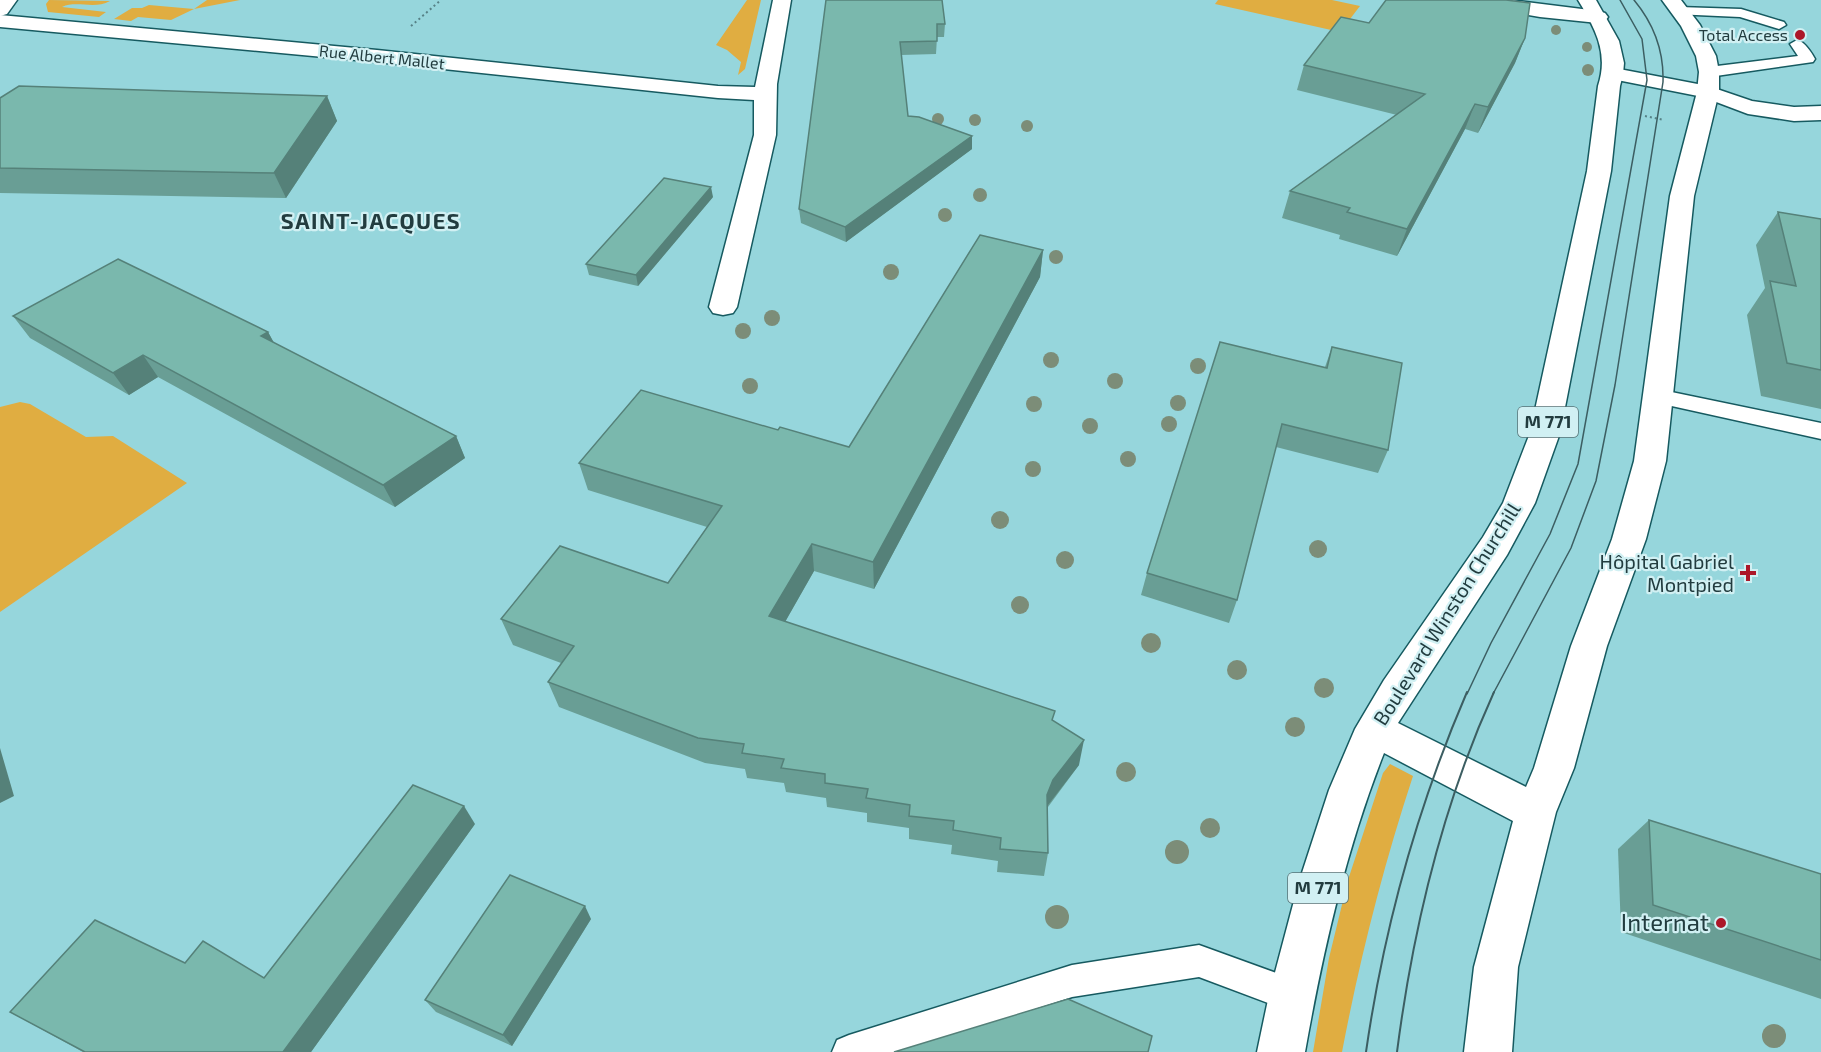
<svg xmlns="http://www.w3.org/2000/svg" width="1821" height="1052" font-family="'Exo 2',sans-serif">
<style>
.green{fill:#e0ad41}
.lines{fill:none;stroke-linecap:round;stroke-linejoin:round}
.lane-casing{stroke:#165a60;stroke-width:3}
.street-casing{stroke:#165a60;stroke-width:3}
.secondary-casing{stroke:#165a60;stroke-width:3}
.primary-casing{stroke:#165a60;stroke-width:3}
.path{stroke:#568186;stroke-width:2;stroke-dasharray:2 3;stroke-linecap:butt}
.lane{fill:#fff;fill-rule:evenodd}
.street{fill:#fff;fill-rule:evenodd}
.secondary{fill:#fff;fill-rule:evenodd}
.primary{fill:#fff;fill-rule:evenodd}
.tram-far1{stroke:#3c5e62;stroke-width:1.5}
.tram{stroke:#3c5e62;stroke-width:2}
.tree{fill:#7c8d78}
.wall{fill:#699e95}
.shaded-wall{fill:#558179}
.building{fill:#7ab8ad;stroke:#558179;stroke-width:1.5}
.poi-dot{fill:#ac1729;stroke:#d1f0f3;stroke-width:2}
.labels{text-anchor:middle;stroke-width:4.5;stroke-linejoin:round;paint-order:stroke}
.far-poi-label{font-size:16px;fill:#223c3f;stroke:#d1f0f3;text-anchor:end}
.far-street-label{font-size:16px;fill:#223c3f;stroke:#d1f0f3}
.shield{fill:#d1f0f3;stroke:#567275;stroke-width:1.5}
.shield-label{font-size:18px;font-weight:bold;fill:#223c3f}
.poi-label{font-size:20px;fill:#223c3f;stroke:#d1f0f3;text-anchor:end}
.street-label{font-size:20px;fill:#223c3f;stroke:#d1f0f3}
.far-district-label{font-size:22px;font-weight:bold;letter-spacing:1.5px;fill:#223c3f;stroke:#d1f0f3}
.near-poi-label{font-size:24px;fill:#223c3f;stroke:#d1f0f3;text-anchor:end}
</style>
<rect width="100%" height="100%" fill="#96d6dc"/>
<!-- green -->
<g class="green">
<path d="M49,0l61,1c-16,9 -33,-1 -48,6l44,5 -7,5 -51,-5 -2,-8z"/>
<polygon points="207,0 240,0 194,9 171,20 138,17 131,21 114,19 132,8 142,8 149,5 194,9"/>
<polygon points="747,0 761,0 745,69 738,75 741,62 727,50 716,45"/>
<polygon points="1218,0 1332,0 1360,6 1340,32 1215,4"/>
<polygon points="20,402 30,404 86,437 113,436 187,483 0,612 0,407"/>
<path d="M1390,764l23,12c-30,91 -53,182 -71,276h-29l16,-94 19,-78 35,-107z"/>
</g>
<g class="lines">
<defs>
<g id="lane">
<polygon points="1679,7 1741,9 1784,22 1786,25 1779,29 1740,17 1674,14 1672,11 1674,8"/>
<path d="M1797,40c8,2 14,12 18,19l-2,3 -104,15 -8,-5 8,-5 89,-11 -8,-12z"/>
<polygon points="1657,389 1821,423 1821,439 1649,401 1646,396 1649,391"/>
<polygon points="1199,945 1304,983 1309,995 1304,1007 1292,1012 1199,977 1072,997 902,1052 832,1052 837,1040 849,1035 1072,965"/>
</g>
<g id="street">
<polygon points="773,0 791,0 777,84 776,135 737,307 733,313 723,315 713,313 709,307 754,135 754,100 718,98 377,62 0,27 0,15 377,50 718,86 755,87"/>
<polygon points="1469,0 1510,0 1598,11 1605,13 1608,17 1605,21 1598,23 1540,17 1478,6 1471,4"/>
</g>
<g id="secondary">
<polygon points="0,0 17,0 7,14 0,16"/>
<polygon points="1614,68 1708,86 1752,101 1794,107 1821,106 1821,120 1794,121 1748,114 1703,97 1607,78 1604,74 1607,70"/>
</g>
<path id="primary" d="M1578,0h18l23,41 5,22 -1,11 -3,12 -9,85 -51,262 -25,70 -28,52 -109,168 128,64 8,-19 37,-122 41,-107 22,-78 36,-265 27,-104 2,-20 -3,-16 -15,-30 -19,-26h19l19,25 16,31 3,16v20l-25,104 -28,265 -20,78 -39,107 -33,122 -18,44 -8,32 -30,123 -6,85h-48l10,-85 39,-146 -129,-68c-38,96 -61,198 -79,299h-48l12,-57 30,-113 30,-92 26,-61 29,-49 99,-143 20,-34 27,-70 57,-262 11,-85c11,-33 -3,-58 -20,-86z"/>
</defs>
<!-- lane casing -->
<use href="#lane" class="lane-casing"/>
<!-- street casing -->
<use href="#street" class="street-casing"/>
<!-- secondary casing -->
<use href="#secondary" class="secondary-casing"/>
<!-- primary casing -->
<use href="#primary" class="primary-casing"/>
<!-- path -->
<g class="path">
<polyline points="411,26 441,0"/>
<polyline points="1645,116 1664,120"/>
</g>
<!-- lane -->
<use href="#lane" class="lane"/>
<!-- street -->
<use href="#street" class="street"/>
<!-- secondary -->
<use href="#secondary" class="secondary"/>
<!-- primary -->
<use href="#primary" class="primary"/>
<!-- tram-far1 -->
<g class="tram-far1">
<polyline points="1467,694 1491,643 1550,534 1578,464 1647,80 1642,39 1620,0"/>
<path d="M1493,694l78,-146 25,-67 19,-96 48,-303c1,-31 -9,-58 -29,-82"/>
</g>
<!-- tram -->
<g class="tram">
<path d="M1366,1052c18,-125 51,-244 101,-360"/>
<path d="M1397,1052c16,-124 45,-246 97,-360"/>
</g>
</g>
<!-- trees -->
<g class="tree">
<circle cx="1556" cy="30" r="5"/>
<circle cx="1587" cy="47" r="5"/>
<circle cx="1588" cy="70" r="6"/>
<circle cx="938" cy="119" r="6"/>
<circle cx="975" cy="120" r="6"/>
<circle cx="1027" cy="126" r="6"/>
<circle cx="980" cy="195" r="7"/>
<circle cx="945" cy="215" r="7"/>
<circle cx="1056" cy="257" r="7"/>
<circle cx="891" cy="272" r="8"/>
<circle cx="772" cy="318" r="8"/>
<circle cx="743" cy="331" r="8"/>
<circle cx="1051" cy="360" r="8"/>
<circle cx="1198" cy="366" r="8"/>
<circle cx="1115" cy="381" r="8"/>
<circle cx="750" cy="386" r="8"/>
<circle cx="1178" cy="403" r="8"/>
<circle cx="1034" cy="404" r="8"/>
<circle cx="1169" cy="424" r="8"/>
<circle cx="1090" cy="426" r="8"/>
<circle cx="1128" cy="459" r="8"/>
<circle cx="1033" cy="469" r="8"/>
<circle cx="1000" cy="520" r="9"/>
<circle cx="1318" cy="549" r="9"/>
<circle cx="1065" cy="560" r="9"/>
<circle cx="1020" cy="605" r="9"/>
<circle cx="1151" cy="643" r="10"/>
<circle cx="1237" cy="670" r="10"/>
<circle cx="1324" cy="688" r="10"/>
<circle cx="1295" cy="727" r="10"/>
<circle cx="1126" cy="772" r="10"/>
<circle cx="1210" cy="828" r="10"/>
<circle cx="1177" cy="852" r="12"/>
<circle cx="1057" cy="917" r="12"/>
<circle cx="1774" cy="1036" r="12"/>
</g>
<!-- wall -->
<g class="wall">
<polygon points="826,0 945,24 944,37 937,37 936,54 901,55 908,116 972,136 972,149 846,242 801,223 799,209"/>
<polygon points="1369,23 1525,38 1515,63 1478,133 1465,129 1397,256 1339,239 1340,235 1282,218 1290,191 1397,115 1297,90 1304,65"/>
<polygon points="327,96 337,121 286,198 0,193 0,98"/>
<polygon points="713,197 638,286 589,275 586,264"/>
<polygon points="1778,212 1821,219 1821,409 1761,396 1747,315 1765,288 1756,245"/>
<polygon points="1043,250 1040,277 874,589 814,571 785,622 1053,720 1079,765 1048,807 1048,853 1044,876 997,872 998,861 951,854 952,845 909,839 909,828 867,822 867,813 827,807 826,798 786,792 784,783 747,778 745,769 705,763 559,707 548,682 561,663 513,645 501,619 668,583 707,527 588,490 579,463 778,430 849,447"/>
<polygon points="13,316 268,332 274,343 456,436 465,458 395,507 158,377 129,395 30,338"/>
<polygon points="1332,347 1388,450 1378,473 1276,447 1237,600 1229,623 1141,595 1147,573 1325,367"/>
<polygon points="1649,820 1821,874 1821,999 1621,932 1618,849"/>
<polygon points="475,824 311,1052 83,1052 10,1012 185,963 264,978"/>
<polygon points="591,919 512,1046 436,1012 425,1000"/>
</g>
<!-- shaded-wall -->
<g class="shaded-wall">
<polygon points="1525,38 1515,63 1478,133 1488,107"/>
<polygon points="327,96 337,121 286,198 274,173"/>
<polygon points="1475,104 1465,129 1397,256 1407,229"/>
<polygon points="972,136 972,149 846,242 845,227"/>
<polygon points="711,187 713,197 638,286 636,275"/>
<polygon points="1043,250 1040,277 874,589 873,562"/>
<polygon points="268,332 280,354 261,336"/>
<polygon points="143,355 158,377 129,395 113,373"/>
<polygon points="456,436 465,458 395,507 383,485"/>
<polygon points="812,544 814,571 773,643 769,616"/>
<polygon points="1084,740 1079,765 1048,805 1043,819 1047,795 1053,780"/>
<polygon points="0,748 14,796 0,803"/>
<polygon points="464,806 475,824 311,1052 283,1052"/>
<polygon points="585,906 591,919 512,1046 503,1035"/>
</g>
<!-- building -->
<g class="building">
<polygon points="826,0 942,0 945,24 937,24 937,41 900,42 908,116 919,117 972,136 845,227 799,209"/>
<polygon points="1386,0 1506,0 1530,3 1525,38 1488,107 1475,104 1407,229 1347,212 1350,208 1290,191 1425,94 1304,65 1341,17 1369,23"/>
<polygon points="19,86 327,96 274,173 0,168 0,98"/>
<polygon points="664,178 711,187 636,275 586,264"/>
<polygon points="1778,212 1821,219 1821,370 1787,363 1770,281 1796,286"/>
<polygon points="980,235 1043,250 873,562 812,544 769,616 1055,711 1052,720 1084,740 1053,780 1047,795 1048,853 1000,849 1001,838 953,830 954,821 909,816 910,805 866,798 868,789 825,783 825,774 781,768 784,759 742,753 744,744 698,738 548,682 574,646 501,619 560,546 668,583 722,506 579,463 641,390 778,430 780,427 849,447"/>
<polygon points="118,259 268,332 261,336 456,436 383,485 143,355 113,373 13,316"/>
<polygon points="1220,342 1327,368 1332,347 1402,363 1388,450 1282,424 1237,600 1147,573"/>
<polygon points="413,785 464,806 283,1052 85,1052 10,1012 95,920 185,963 203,941 264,978"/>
<polygon points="1649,820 1821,874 1821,960 1653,905"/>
<polygon points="510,875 585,906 503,1035 425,1000"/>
<polygon points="1068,999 1152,1036 1148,1052 894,1052"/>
</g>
<!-- markers -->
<g class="poi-dot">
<circle cx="1800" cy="35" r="6"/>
<path d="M1745 564h6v6h6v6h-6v6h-6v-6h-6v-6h6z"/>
<circle cx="1721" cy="923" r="6"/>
</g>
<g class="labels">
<!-- far-poi labels -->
<g class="far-poi-label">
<text x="1788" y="41">Total Access</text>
</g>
<!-- far-street labels -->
<g class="far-street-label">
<text transform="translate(382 57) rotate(6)" y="6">Rue Albert Mallet</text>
</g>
<!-- shield labels -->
<g class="shield">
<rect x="1518" y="407" width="60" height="30" rx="4.5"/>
<rect x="1288" y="873" width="60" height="30" rx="4.5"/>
</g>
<g class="shield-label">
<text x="1548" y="428">M 771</text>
<text x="1318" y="894">M 771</text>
</g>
<!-- poi labels -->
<g class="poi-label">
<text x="1734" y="569">Hôpital Gabriel<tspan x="1734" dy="23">Montpied</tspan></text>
</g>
<!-- street labels -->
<g class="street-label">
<text transform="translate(1447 614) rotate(-58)" y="7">Boulevard Winston Churchill</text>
</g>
<!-- far-district labels -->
<g class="far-district-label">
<text x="371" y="229">SAINT-JACQUES</text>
</g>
<!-- near-poi labels -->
<g class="near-poi-label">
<text x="1709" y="931">Internat</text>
</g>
</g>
</svg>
